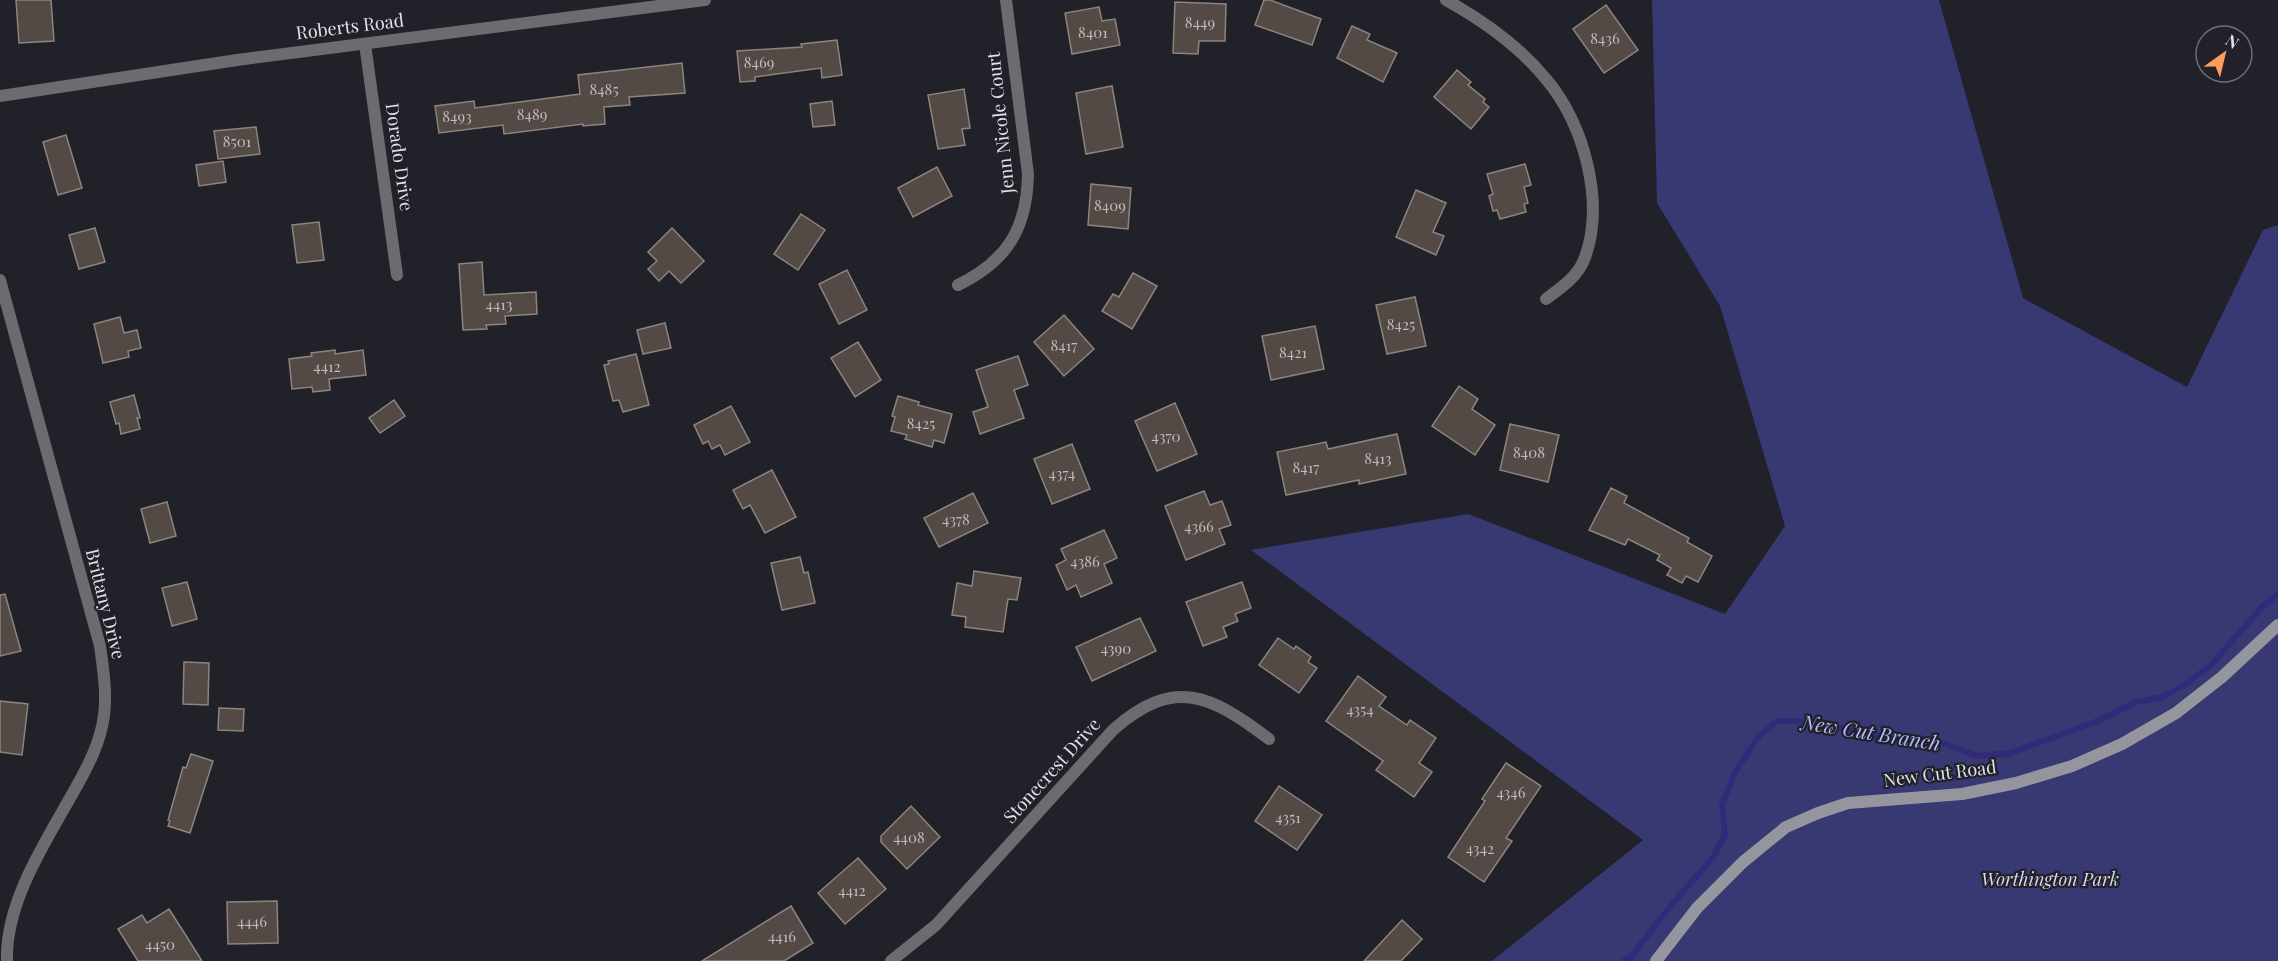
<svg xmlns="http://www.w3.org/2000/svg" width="2278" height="961" font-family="'Playfair Display',serif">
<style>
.green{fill:#383873}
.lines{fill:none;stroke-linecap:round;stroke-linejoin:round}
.stream{stroke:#312a79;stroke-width:6}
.building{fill:#534a45;stroke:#8e847e;stroke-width:1.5}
.street{stroke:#6b6c70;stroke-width:12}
.secondary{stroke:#95969d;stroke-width:12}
.labels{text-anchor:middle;stroke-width:4.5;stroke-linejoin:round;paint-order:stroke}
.number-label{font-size:15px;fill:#bebdbf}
.street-label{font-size:18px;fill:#e2e3e8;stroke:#202129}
.park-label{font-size:18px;font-style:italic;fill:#d4d7ee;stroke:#202129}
.water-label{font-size:20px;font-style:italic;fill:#b5bafe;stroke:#202129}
</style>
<rect width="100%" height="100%" fill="#202129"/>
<!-- green -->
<polygon class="green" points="1652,0 1939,0 2023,298 2187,387 2263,230 2278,225 2278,961 1492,961 1643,840 1251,550 1468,514 1725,614 1785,526 1720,306 1657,203"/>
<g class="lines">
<!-- stream -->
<polyline class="stream" points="1624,961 1631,957 1672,904 1712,859 1725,835 1722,805 1735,772 1759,736 1777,721 1821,722 1866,736 1896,736 1939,742 1978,756 2010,753 2095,722 2136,702 2163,697 2189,682 2211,665 2263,606 2278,594"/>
</g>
<!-- building -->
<g class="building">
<polygon points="16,0 51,0 54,41 19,43"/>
<polygon points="1264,0 1270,0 1321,19 1312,45 1255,25"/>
<polygon points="1175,2 1226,4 1225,41 1199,41 1198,54 1173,53"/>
<polygon points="1606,5 1638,50 1604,73 1573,29"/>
<polygon points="1099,7 1102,21 1115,19 1120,45 1072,54 1065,13"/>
<polygon points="1352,26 1370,34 1367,40 1397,53 1383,82 1337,58"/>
<polygon points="837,40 842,75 822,78 821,68 755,77 755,81 740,82 737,51 802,47 801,44"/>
<polygon points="682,63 685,93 629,97 630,105 604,107 605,124 583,126 583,124 504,134 503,125 439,133 435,106 474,101 475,108 580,94 578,75"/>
<polygon points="1457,70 1471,82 1468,85 1485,99 1483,102 1489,107 1471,129 1434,97"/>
<polygon points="1112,86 1123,147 1086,154 1076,93"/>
<polygon points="964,89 970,128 962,129 965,145 938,149 928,95"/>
<polygon points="832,101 835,125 813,127 810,104"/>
<polygon points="256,127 260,154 218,159 214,131"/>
<polygon points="66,135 82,188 58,195 43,142"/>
<polygon points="223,161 226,182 199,186 196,165"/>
<polygon points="1525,164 1531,185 1524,187 1528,203 1524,204 1526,212 1500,219 1497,210 1493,211 1489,196 1493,194 1487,174"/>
<polygon points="937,167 952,196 913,217 898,188"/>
<polygon points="1091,184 1131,188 1128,229 1088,225"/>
<polygon points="1416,190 1446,203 1433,232 1444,236 1436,255 1396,237"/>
<polygon points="801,214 825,230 798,270 774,254"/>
<polygon points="319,222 324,260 297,263 292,225"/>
<polygon points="95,228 105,262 79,269 69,235"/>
<polygon points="672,228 704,261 681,283 669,271 659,281 648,269 657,261 648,252"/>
<polygon points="482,262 484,295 536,292 537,314 505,316 506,324 486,325 487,329 463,330 459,264"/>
<polygon points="847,270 867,310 839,324 819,284"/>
<polygon points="1133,273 1157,286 1132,329 1102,311 1113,294 1119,297"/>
<polygon points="1415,297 1426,346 1387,354 1376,305"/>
<polygon points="1064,315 1094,349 1064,376 1034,342"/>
<polygon points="120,317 124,333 137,330 141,348 128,351 129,357 103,363 94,324"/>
<polygon points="665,323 671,348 643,354 637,330"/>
<polygon points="1315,326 1324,369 1271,380 1262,336"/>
<polygon points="858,342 881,380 855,397 831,358"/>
<polygon points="335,350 335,354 363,350 366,375 329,379 330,390 313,392 312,387 292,389 289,359 312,356 311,353"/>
<polygon points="636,354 649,405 623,412 619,400 613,401 604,365 609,364 608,361"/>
<polygon points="1018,356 1028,385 1014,390 1024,418 980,434 973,412 988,407 976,370"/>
<polygon points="1459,386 1478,399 1472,409 1495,425 1475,455 1432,426"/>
<polygon points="134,395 140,418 137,418 140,429 121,434 119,423 116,424 110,402"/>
<polygon points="898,396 919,402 918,405 952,414 944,443 934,440 932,447 905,439 907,435 891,431 895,417 892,416"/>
<polygon points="394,400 405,416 380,433 369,418"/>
<polygon points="1175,403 1197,454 1157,471 1135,421"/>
<polygon points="731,406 750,442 725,455 720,445 712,449 708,441 703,444 694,425"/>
<polygon points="1510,424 1559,435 1548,482 1500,470"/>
<polygon points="1397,434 1406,474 1359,484 1359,480 1286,495 1277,452 1326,442 1328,449"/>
<polygon points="1072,444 1090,489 1052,504 1034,459"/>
<polygon points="772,470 796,517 765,533 750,505 743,509 733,490"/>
<polygon points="1611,488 1627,496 1624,503 1689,538 1687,542 1712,556 1698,582 1686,576 1682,583 1667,575 1671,568 1657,560 1660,555 1628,539 1625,545 1589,530"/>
<polygon points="1204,491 1210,505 1222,501 1231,525 1219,529 1225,544 1186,560 1165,506"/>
<polygon points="973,493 988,523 939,547 924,518"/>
<polygon points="167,502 176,536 150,543 141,509"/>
<polygon points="1104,530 1117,558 1104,564 1112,583 1081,597 1076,585 1067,590 1056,565 1066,560 1061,549"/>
<polygon points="800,557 804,573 808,572 815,603 782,610 771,563"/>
<polygon points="974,571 1021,578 1017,600 1008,599 1003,632 965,627 966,617 952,615 957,583 972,586"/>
<polygon points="187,582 197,619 172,626 162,588"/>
<polygon points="1242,582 1251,608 1235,614 1238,621 1223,627 1227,637 1203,646 1186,602"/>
<polygon points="5,594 21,651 0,656 0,595"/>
<polygon points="1140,618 1156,651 1092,681 1076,647"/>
<polygon points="1278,638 1294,649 1296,646 1311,657 1308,662 1317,668 1299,693 1259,665"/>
<polygon points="184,662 209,663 208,705 183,704"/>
<polygon points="1358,676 1386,697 1379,706 1407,725 1410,720 1436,738 1419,763 1432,772 1414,797 1376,770 1383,761 1326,721"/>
<polygon points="0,701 28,704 22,755 0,752"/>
<polygon points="219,708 244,709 243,731 218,730"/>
<polygon points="191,754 213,761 190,833 168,826 170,821 168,820 183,767 186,768"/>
<polygon points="1506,763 1541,786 1506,838 1512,841 1484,882 1448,857 1485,801 1482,799"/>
<polygon points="1279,786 1322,815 1297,850 1255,821"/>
<polygon points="911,806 940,837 907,869 881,842 881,836"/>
<polygon points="858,858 886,889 845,924 818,893"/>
<polygon points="277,901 278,943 228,944 227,902"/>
<polygon points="791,906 813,943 784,961 702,961"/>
<polygon points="169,909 185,934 202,961 138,961 118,929 142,915 147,923"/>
<polygon points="1402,920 1422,939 1401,961 1364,961"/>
</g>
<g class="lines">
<!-- street -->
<g class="street">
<path d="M1446,0c36,20 74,47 100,79 38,44 60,125 38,181 -7,17 -23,28 -38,39"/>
<polyline points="365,44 397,275"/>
<polyline points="0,96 237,60 705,0"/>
<path d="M0,280l100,366c3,22 7,46 4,69 -3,27 -17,53 -30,76 -28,50 -69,111 -67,170"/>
<path d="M958,285c49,-24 69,-56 70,-111l-22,-174"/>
<path d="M891,961l45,-36 177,-195c61,-54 98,-35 156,9"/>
</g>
<!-- secondary -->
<polyline class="secondary" points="1656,961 1697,908 1743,862 1786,827 1818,813 1848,803 1962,794 2016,783 2072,766 2122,744 2176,713 2222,677 2278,625"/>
</g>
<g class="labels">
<!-- number labels -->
<g class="number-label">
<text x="1200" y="28">8449</text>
<text x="1093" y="38">8401</text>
<text x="1605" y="44">8436</text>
<text x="759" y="68">8469</text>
<text x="604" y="95">8485</text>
<text x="532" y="120">8489</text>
<text x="457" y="122">8493</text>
<text x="237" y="147">8501</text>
<text x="1110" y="211">8409</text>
<text x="499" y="310">4413</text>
<text x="1401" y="330">8425</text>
<text x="1064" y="351">8417</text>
<text x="1293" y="358">8421</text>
<text x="327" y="372">4412</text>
<text x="921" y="429">8425</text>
<text x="1166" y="442">4370</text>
<text x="1529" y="458">8408</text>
<text x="1378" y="464">8413</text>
<text x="1306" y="473">8417</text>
<text x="1062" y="479">4374</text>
<text x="956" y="525">4378</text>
<text x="1199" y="532">4366</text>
<text x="1085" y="567">4386</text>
<text x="1116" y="654">4390</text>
<text x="1360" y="715">4354</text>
<text x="1511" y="798">4346</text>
<text x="1288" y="823">4351</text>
<text x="909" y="843">4408</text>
<text x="1480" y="854">4342</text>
<text x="852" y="896">4412</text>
<text x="252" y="927">4446</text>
<text x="782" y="942">4416</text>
<text x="160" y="950">4450</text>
</g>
<!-- street labels -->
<g class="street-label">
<text transform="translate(350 27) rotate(-7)" y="6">Roberts Road</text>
<text transform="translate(1001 123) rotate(-96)" y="6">Jenn Nicole Court</text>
<text transform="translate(399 157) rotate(82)" y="6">Dorado Drive</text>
<text transform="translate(105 604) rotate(76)" y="6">Brittany Drive</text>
<text transform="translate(1052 771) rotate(-48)" y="6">Stonecrest Drive</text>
<text transform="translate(1940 774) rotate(-7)" y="6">New Cut Road</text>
</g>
<!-- park labels -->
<g class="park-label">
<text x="2050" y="886">Worthington Park</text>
</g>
<!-- water labels -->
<g class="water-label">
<text transform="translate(1871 733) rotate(9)" y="7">New Cut Branch</text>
</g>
</g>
<!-- north arrow -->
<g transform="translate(2224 54) rotate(34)"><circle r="28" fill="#202129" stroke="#6e6f75" stroke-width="1.5"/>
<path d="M0-4.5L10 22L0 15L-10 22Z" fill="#ff9b5b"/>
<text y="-9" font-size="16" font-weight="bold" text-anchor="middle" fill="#e2e3e8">N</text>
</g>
</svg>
